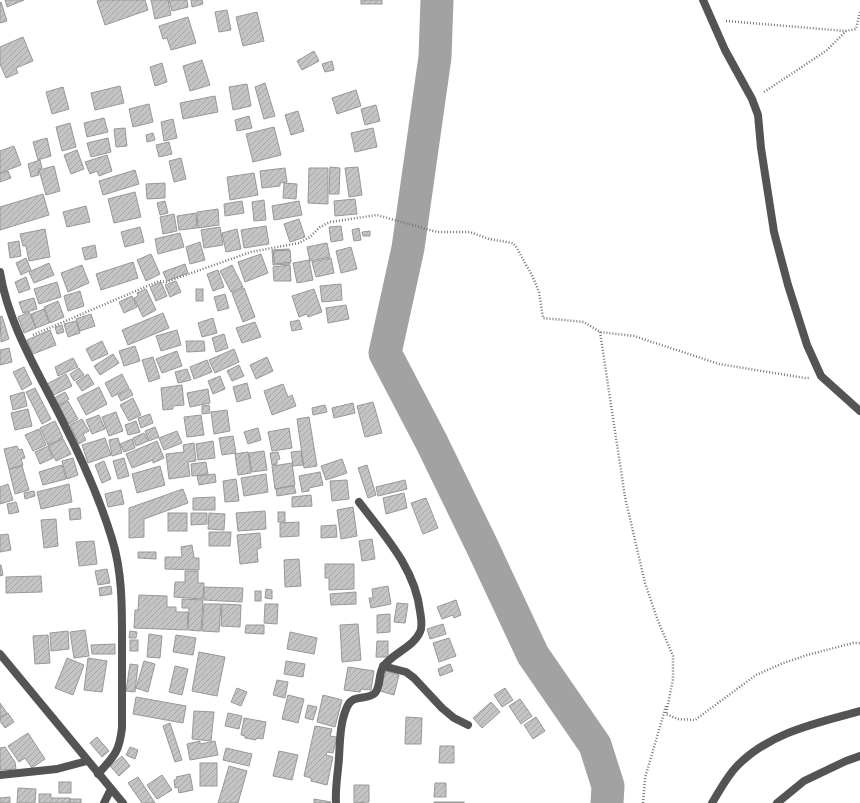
<svg xmlns="http://www.w3.org/2000/svg" width="860" height="803" font-family="Raleway,sans-serif">
<style>
.lines{fill:none;stroke-linecap:round;stroke-linejoin:round}
.river{stroke:#a2a2a2;stroke-width:33}
.building{fill:url(#building-hatch);stroke:#989898}
.path{stroke:#767676;stroke-width:2.5;stroke-dasharray:1 2;stroke-linecap:butt}
.service{stroke:#545454;stroke-width:8}
.minor{stroke:#545454;stroke-width:8}
.tertiary{stroke:#545454;stroke-width:8}
</style>
<defs>
<pattern id="building-hatch" width="6" height="6" patternUnits="userSpaceOnUse"><rect width="6" height="6" fill="#c4c4c4"/><path d="M-1 1l2-2M0 6l6-6M5 7l2-2" fill="none" stroke="#a7a7a7"/></pattern>
</defs>
<rect width="100%" height="100%" fill="#fff"/>
<g class="lines">
<!-- river -->
<polyline class="river" points="437,0 435,57 408,248 385,353 432,443 482,546 533,655 595,745 608,786 607,803"/>
</g>
<!-- building -->
<g class="building">
<polygon points="5,0 24,0 7,7"/>
<polygon points="99,0 145,0 148,10 105,25 97,1"/>
<polygon points="151,0 168,0 171,15 155,19"/>
<polygon points="169,0 187,0 188,7 172,11"/>
<polygon points="191,0 202,0 203,4 192,7"/>
<rect x="361" y="0" width="21" height="4"/>
<polygon points="1,2 7,21 0,23 0,3"/>
<polygon points="227,10 231,30 219,32 215,12"/>
<polygon points="257,12 264,41 243,46 236,17"/>
<polygon points="188,17 196,43 171,50 167,38 163,39 159,26"/>
<polygon points="23,37 33,61 16,68 18,73 6,78 0,64 0,47"/>
<polygon points="314,51 319,61 302,70 297,61"/>
<polygon points="202,60 210,85 190,91 183,66"/>
<polygon points="332,61 334,70 325,72 322,64"/>
<polygon points="162,63 167,82 155,86 150,67"/>
<polygon points="265,83 275,116 264,119 255,87"/>
<polygon points="247,84 251,106 233,110 229,87"/>
<polygon points="120,86 124,103 95,110 91,93"/>
<polygon points="63,87 69,109 52,114 46,92"/>
<polygon points="356,90 361,106 337,114 332,98"/>
<polygon points="215,96 218,112 183,119 180,103"/>
<polygon points="149,104 153,122 133,127 129,109"/>
<polygon points="376,105 380,121 365,125 361,109"/>
<polygon points="298,111 304,131 291,135 285,115"/>
<polygon points="249,116 252,128 237,131 235,120"/>
<polygon points="104,118 108,132 87,137 84,123"/>
<polygon points="173,119 177,138 164,141 161,122"/>
<polygon points="70,123 76,147 62,151 56,127"/>
<polygon points="274,127 281,155 253,162 246,134"/>
<polygon points="125,128 127,146 116,147 114,129"/>
<polygon points="373,128 377,147 355,152 351,133"/>
<polygon points="153,133 155,140 147,142 146,135"/>
<polygon points="47,138 51,156 38,160 33,142"/>
<polygon points="108,138 111,152 91,157 87,143"/>
<polygon points="169,142 172,154 159,157 156,145"/>
<polygon points="14,146 21,165 0,173 0,151"/>
<polygon points="77,150 84,169 71,174 64,155"/>
<polygon points="107,155 112,171 99,176 97,171 90,174 85,162"/>
<polygon points="181,158 186,179 174,182 169,161"/>
<polygon points="40,160 42,168 38,169 39,175 31,177 28,164"/>
<polygon points="54,166 60,191 46,195 39,170"/>
<polygon points="330,167 340,168 339,194 329,194"/>
<polygon points="358,167 362,195 349,197 345,168"/>
<polygon points="285,168 287,182 280,183 280,186 262,188 260,171"/>
<polygon points="309,168 328,168 328,204 308,203"/>
<polygon points="135,170 139,184 103,195 99,181"/>
<polygon points="8,171 11,178 0,182 0,174"/>
<polygon points="254,173 258,195 230,200 227,177"/>
<polygon points="165,183 165,198 147,199 146,184"/>
<polygon points="284,183 297,184 296,199 283,198"/>
<polygon points="135,192 141,217 114,223 108,199"/>
<polygon points="43,194 49,215 0,230 0,207"/>
<polygon points="355,199 357,214 335,216 334,201"/>
<polygon points="264,200 266,220 254,221 252,202"/>
<polygon points="165,201 168,213 160,215 157,203"/>
<polygon points="242,201 244,213 225,216 224,204"/>
<polygon points="299,201 302,215 274,220 272,206"/>
<polygon points="86,206 90,222 67,227 63,212"/>
<polygon points="218,209 219,225 198,228 197,212"/>
<polygon points="196,213 197,228 179,230 177,216"/>
<polygon points="174,214 177,231 163,234 160,217"/>
<polygon points="299,219 305,237 290,242 284,224"/>
<polygon points="266,226 269,244 244,248 241,230"/>
<polygon points="341,226 343,240 331,242 329,227"/>
<polygon points="140,227 144,242 125,247 121,232"/>
<polygon points="220,227 223,245 204,248 201,230"/>
<polygon points="359,228 361,240 354,241 352,230"/>
<polygon points="45,229 50,257 29,261 26,246 23,246 20,234"/>
<polygon points="237,229 241,249 226,252 222,233"/>
<polygon points="370,231 370,236 363,236 362,232"/>
<polygon points="180,233 184,247 158,254 155,239"/>
<polygon points="19,241 21,256 10,258 8,243"/>
<polygon points="200,242 205,260 190,264 186,247"/>
<polygon points="327,243 330,257 310,261 307,247"/>
<polygon points="95,245 97,257 85,260 82,248"/>
<polygon points="351,247 357,269 341,273 336,251"/>
<polygon points="289,249 290,264 273,265 272,250"/>
<polygon points="290,250 291,262 275,264 273,251"/>
<polygon points="151,254 160,274 146,281 137,260"/>
<polygon points="261,254 268,273 245,282 238,262"/>
<polygon points="26,258 31,270 21,275 16,263"/>
<polygon points="331,258 334,273 316,277 312,262"/>
<polygon points="309,260 313,280 297,283 293,263"/>
<polygon points="133,262 138,278 101,290 96,274"/>
<polygon points="49,263 54,275 34,283 29,272"/>
<polygon points="185,264 188,273 167,281 163,272"/>
<polygon points="82,265 89,283 68,292 61,273"/>
<polygon points="232,265 243,287 231,292 220,271"/>
<polygon points="290,265 291,281 274,281 273,267"/>
<polygon points="218,270 224,287 213,291 207,274"/>
<polygon points="26,277 30,289 19,293 15,282"/>
<polygon points="176,281 181,292 170,297 165,285"/>
<polygon points="57,282 61,297 39,304 34,289"/>
<polygon points="161,282 167,296 156,301 150,287"/>
<polygon points="341,284 342,300 322,302 320,286"/>
<polygon points="244,288 255,317 243,322 232,293"/>
<polygon points="146,289 156,310 143,317 134,298 138,296 137,293"/>
<rect x="196" y="289" width="7" height="12"/>
<polygon points="314,289 322,312 308,317 307,314 299,317 292,296"/>
<polygon points="80,291 84,306 68,311 64,296"/>
<polygon points="225,294 229,308 218,311 214,297"/>
<polygon points="132,296 137,307 124,313 119,302"/>
<polygon points="34,298 37,309 23,313 19,302"/>
<polygon points="58,301 64,317 50,323 44,307"/>
<polygon points="346,305 349,319 328,323 326,308"/>
<polygon points="44,309 49,323 36,328 31,314"/>
<polygon points="29,312 36,328 24,333 18,317"/>
<polygon points="163,313 169,328 128,345 122,330"/>
<polygon points="91,314 95,326 80,331 76,319"/>
<polygon points="2,316 9,339 1,342 0,317"/>
<polygon points="213,318 217,333 202,337 198,323"/>
<polygon points="299,320 302,329 292,331 290,322"/>
<polygon points="76,321 80,333 68,337 64,324"/>
<polygon points="255,322 261,337 242,343 236,328"/>
<polygon points="62,325 64,332 57,334 55,327"/>
<polygon points="50,330 56,345 33,354 27,340"/>
<polygon points="177,330 181,345 161,351 156,336"/>
<polygon points="224,334 228,348 216,352 212,338"/>
<polygon points="102,341 108,354 92,361 86,349"/>
<polygon points="186,341 204,341 205,351 187,352"/>
<polygon points="135,346 140,361 124,366 119,351"/>
<polygon points="9,348 12,362 0,365 0,350"/>
<polygon points="234,349 239,362 215,373 209,360"/>
<polygon points="177,351 182,366 162,373 156,359"/>
<polygon points="113,354 119,363 100,375 94,366"/>
<polygon points="153,357 160,378 149,382 142,360"/>
<polygon points="267,357 273,371 256,379 250,365"/>
<polygon points="73,358 78,367 58,376 55,367"/>
<polygon points="207,360 212,372 194,379 190,367"/>
<polygon points="239,365 244,376 232,381 227,371"/>
<polygon points="24,367 32,384 22,390 13,372"/>
<polygon points="79,368 84,375 74,381 70,374"/>
<polygon points="187,369 191,380 178,383 175,372"/>
<polygon points="66,374 72,386 54,395 47,384"/>
<polygon points="88,374 94,384 82,391 76,382"/>
<polygon points="122,374 129,388 112,397 105,383"/>
<polygon points="220,376 225,389 213,394 208,381"/>
<polygon points="247,383 251,398 237,402 233,387"/>
<polygon points="283,384 288,397 292,395 296,406 272,415 264,391"/>
<polygon points="182,385 184,405 173,406 173,409 163,410 161,388"/>
<polygon points="99,387 107,404 86,415 77,398"/>
<polygon points="35,388 51,419 42,424 26,392"/>
<polygon points="130,389 133,395 121,401 118,395"/>
<polygon points="208,389 210,403 190,407 187,393"/>
<polygon points="24,392 27,406 13,410 10,396"/>
<polygon points="65,392 69,399 59,405 54,398"/>
<polygon points="133,398 141,415 129,421 120,405"/>
<polygon points="68,401 78,419 69,424 59,406"/>
<polygon points="373,402 382,433 365,437 357,406"/>
<polygon points="353,403 355,413 334,418 332,408"/>
<polygon points="209,405 210,413 202,414 202,406"/>
<polygon points="325,405 327,412 313,415 312,408"/>
<polygon points="28,409 32,426 15,430 11,413"/>
<polygon points="227,410 230,431 214,434 211,412"/>
<polygon points="116,412 123,431 109,436 102,417"/>
<polygon points="150,414 153,423 141,428 138,418"/>
<polygon points="99,415 105,429 92,434 86,420"/>
<polygon points="201,415 204,435 187,437 184,417"/>
<polygon points="309,417 317,466 304,468 297,419"/>
<polygon points="82,419 89,431 83,434 86,440 79,444 70,425"/>
<polygon points="55,421 63,438 48,445 40,428"/>
<polygon points="136,421 140,432 128,435 125,425"/>
<polygon points="155,427 159,437 149,441 145,431"/>
<polygon points="258,428 261,440 248,444 244,432"/>
<polygon points="289,428 292,448 272,451 268,432"/>
<polygon points="39,429 46,445 33,451 25,435"/>
<polygon points="177,431 182,443 164,450 159,438"/>
<polygon points="144,433 148,441 136,446 133,438"/>
<polygon points="233,436 236,453 222,455 219,438"/>
<polygon points="105,438 111,455 88,463 82,445"/>
<polygon points="118,438 122,453 112,456 109,440"/>
<polygon points="63,439 71,454 56,461 48,446"/>
<polygon points="132,439 135,448 124,452 120,444"/>
<polygon points="157,441 164,458 153,463 153,460 132,468 126,454"/>
<polygon points="213,441 215,458 198,460 196,444"/>
<polygon points="194,443 196,461 188,462 190,476 169,479 166,454 184,452 183,445"/>
<polygon points="17,446 19,450 22,449 25,458 21,459 23,465 9,469 4,449"/>
<polygon points="48,446 53,458 40,464 35,452"/>
<polygon points="264,451 267,470 252,472 249,453"/>
<polygon points="301,451 303,465 293,466 291,452"/>
<polygon points="248,452 251,473 238,475 235,454"/>
<polygon points="278,452 280,459 277,460 277,464 272,465 270,453"/>
<polygon points="73,458 78,475 67,479 62,461"/>
<polygon points="124,458 129,476 118,479 113,461"/>
<polygon points="342,459 347,473 326,480 321,466"/>
<polygon points="104,461 111,479 102,483 95,465"/>
<polygon points="206,462 208,474 192,476 191,464"/>
<polygon points="292,463 295,485 275,489 272,466"/>
<polygon points="62,465 66,479 43,485 39,472"/>
<polygon points="367,465 376,495 368,498 358,468"/>
<polygon points="22,466 29,490 15,494 9,469"/>
<polygon points="160,466 165,485 137,493 132,474"/>
<polygon points="320,472 323,485 309,488 309,491 302,492 299,476"/>
<polygon points="215,474 216,482 199,485 197,476"/>
<polygon points="266,474 268,492 244,496 241,478"/>
<polygon points="236,479 239,501 225,502 223,481"/>
<polygon points="347,480 349,499 332,501 330,481"/>
<polygon points="405,480 407,489 378,496 376,487"/>
<polygon points="8,484 13,500 0,504 0,487"/>
<polygon points="69,484 72,502 41,509 37,492"/>
<polygon points="294,486 296,493 277,496 276,489"/>
<polygon points="183,489 188,503 144,519 144,537 129,538 129,508"/>
<polygon points="121,490 124,504 108,507 105,494"/>
<polygon points="34,491 35,496 25,499 24,493"/>
<polygon points="404,493 407,508 386,514 383,498"/>
<polygon points="311,495 312,506 292,507 292,497"/>
<polygon points="215,497 215,510 193,510 193,498"/>
<polygon points="426,498 438,528 423,534 411,503"/>
<polygon points="16,502 19,512 9,514 7,504"/>
<polygon points="353,507 357,536 341,539 337,510"/>
<polygon points="80,508 81,519 70,520 69,509"/>
<polygon points="265,511 266,529 238,531 236,513"/>
<rect x="278" y="512" width="7" height="10"/>
<rect x="168" y="513" width="19" height="18"/>
<polygon points="191,513 207,513 207,524 191,525"/>
<polygon points="209,513 225,514 224,530 208,529"/>
<polygon points="56,519 58,546 44,548 41,520"/>
<polygon points="299,522 299,536 280,537 280,523"/>
<polygon points="336,525 337,537 321,538 321,526"/>
<polygon points="209,532 231,532 230,546 209,546"/>
<polygon points="260,533 261,548 257,549 258,562 240,564 237,535"/>
<polygon points="8,534 11,550 0,552 0,535"/>
<polygon points="372,539 375,559 362,561 359,541"/>
<polygon points="94,541 97,564 79,566 76,542"/>
<polygon points="192,545 194,558 199,558 199,570 165,569 165,557 182,557 181,547"/>
<polygon points="138,552 156,552 156,559 138,558"/>
<polygon points="299,559 301,586 285,587 284,560"/>
<polygon points="325,564 354,564 354,589 329,590 329,578 325,578"/>
<polygon points="0,565 1,565 3,575 0,576"/>
<polygon points="107,569 110,583 98,585 95,571"/>
<polygon points="185,571 198,571 198,583 204,583 203,599 174,597 175,582 185,582"/>
<polygon points="41,576 42,592 6,593 6,577"/>
<polygon points="111,586 112,594 100,596 99,588"/>
<polygon points="388,586 391,604 371,608 369,598 373,598 372,589"/>
<polygon points="204,587 243,588 242,602 204,600"/>
<polygon points="266,589 272,590 272,599 265,598"/>
<rect x="255" y="591" width="6" height="10"/>
<polygon points="356,592 356,604 331,605 330,594"/>
<polygon points="139,595 167,596 167,607 176,607 176,612 188,612 187,630 134,628 135,610 138,610"/>
<polygon points="182,599 203,600 201,631 188,630 189,608 182,608"/>
<polygon points="456,600 461,615 454,618 453,615 442,619 437,607"/>
<polygon points="397,603 408,604 405,623 394,622"/>
<polygon points="204,604 221,604 219,632 202,631"/>
<polygon points="222,604 241,605 240,627 221,626"/>
<polygon points="265,604 278,604 277,624 264,623"/>
<polygon points="390,614 390,632 377,633 377,615"/>
<polygon points="358,624 361,660 342,662 340,625"/>
<polygon points="443,624 446,634 430,639 427,629"/>
<polygon points="246,625 264,625 264,634 245,633"/>
<polygon points="85,630 89,656 74,658 70,632"/>
<polygon points="68,631 69,649 51,651 50,633"/>
<polygon points="130,631 137,632 136,638 129,638"/>
<polygon points="290,632 317,638 314,654 287,649"/>
<polygon points="149,634 162,636 160,658 147,657"/>
<polygon points="48,635 50,663 35,664 33,636"/>
<polygon points="176,635 196,638 193,655 173,652"/>
<polygon points="449,638 456,656 439,662 433,643"/>
<rect x="130" y="640" width="8" height="11"/>
<polygon points="377,641 388,641 388,657 376,657"/>
<polygon points="115,644 115,654 92,654 91,645"/>
<polygon points="199,652 225,657 217,696 192,691"/>
<polygon points="67,658 84,665 73,695 55,688"/>
<polygon points="88,658 107,661 102,692 84,690"/>
<polygon points="144,661 155,664 148,692 136,688"/>
<polygon points="286,661 305,664 303,677 284,674"/>
<polygon points="130,664 138,665 135,692 126,691"/>
<polygon points="450,664 453,671 440,676 438,669"/>
<polygon points="175,666 188,669 182,695 169,692"/>
<polygon points="348,667 374,671 371,690 361,689 360,692 344,690"/>
<polygon points="386,671 399,675 394,695 380,691"/>
<polygon points="277,680 288,682 285,698 273,695"/>
<polygon points="237,688 247,692 241,706 231,702"/>
<polygon points="505,688 513,700 502,707 494,695"/>
<polygon points="288,695 304,699 298,723 282,719"/>
<polygon points="323,695 342,700 335,727 317,722"/>
<polygon points="136,697 186,706 183,723 133,714"/>
<polygon points="520,699 532,716 521,724 509,706"/>
<polygon points="491,702 500,712 482,728 473,718"/>
<polygon points="0,703 7,713 0,717"/>
<polygon points="308,705 317,707 313,720 305,718"/>
<polygon points="194,711 214,712 211,741 192,739"/>
<polygon points="8,713 14,722 5,728 0,721 0,718"/>
<polygon points="228,713 242,716 239,729 225,726"/>
<polygon points="406,717 422,718 421,744 405,744"/>
<polygon points="536,717 545,731 533,739 524,725"/>
<polygon points="244,718 266,722 263,739 256,738 256,740 245,738 245,736 241,735"/>
<polygon points="170,723 182,760 175,762 163,726"/>
<polygon points="315,726 332,729 330,736 337,737 333,753 327,752 326,755 333,757 327,785 311,781 311,778 304,776"/>
<polygon points="28,733 45,759 32,768 25,758 19,762 8,746"/>
<polygon points="97,737 109,751 102,757 90,743"/>
<polygon points="200,741 200,744 215,741 218,755 190,760 187,744"/>
<polygon points="440,746 454,746 454,763 439,763"/>
<polygon points="5,747 15,762 16,769 0,770 0,748"/>
<polygon points="130,747 138,750 135,759 126,755"/>
<polygon points="226,748 252,754 249,766 223,760"/>
<polygon points="279,751 298,755 292,780 273,776"/>
<polygon points="122,756 130,766 119,776 110,766"/>
<rect x="200" y="763" width="17" height="23"/>
<polygon points="229,766 247,771 238,803 218,803"/>
<polygon points="190,774 193,790 179,793 178,787 175,788 174,780 177,779 176,777"/>
<polygon points="162,775 172,790 157,799 147,785"/>
<polygon points="138,777 155,803 142,803 128,783"/>
<rect x="59" y="782" width="12" height="11"/>
<polygon points="435,783 446,783 446,797 434,797"/>
<polygon points="354,785 369,785 369,802 354,803"/>
<polygon points="18,788 36,789 35,803 17,803"/>
<polygon points="39,794 51,794 51,798 70,798 70,803 39,803"/>
<polygon points="10,797 10,803 0,803 0,798"/>
<rect x="70" y="799" width="11" height="4"/>
<polygon points="314,799 331,802 330,803 314,803"/>
<rect x="434" y="802" width="30" height="1"/>
</g>
<g class="lines">
<!-- path -->
<g class="path">
<polyline points="726,21 845,31 856,29 860,12"/>
<polyline points="764,92 826,51 846,31"/>
<polyline points="600,332 625,497 645,583 658,621 673,656 673,679 666,714 678,719 695,720 756,675 781,664 807,655 853,643 860,643"/>
<polyline points="33,335 159,281 166,282 251,252 299,243 310,237 320,227 330,222 377,215 437,232 470,232 489,239 513,243 517,248 526,265 532,275 539,292 543,318 584,322 600,332 634,336 719,364 805,378 809,378"/>
<polyline points="643,803 645,778 666,706"/>
</g>
<!-- service -->
<g class="service">
<polyline points="383,666 406,672 414,678 442,708 454,718 468,725"/>
<polyline points="777,803 804,781 846,761 860,756"/>
</g>
<!-- minor -->
<g class="minor">
<polyline points="703,0 725,50 752,99 758,115 761,148 774,232 788,285 807,345 821,376 860,411"/>
<path d="M0,272c8,51 37,98 60,144 20,39 39,80 52,123 10,32 10,65 10,98 0,31 0,61 0,91 -3,25 -8,28 -24,46"/>
<polyline points="0,775 57,769 87,761"/>
<polyline points="104,803 111,789"/>
<path d="M336,803c-1,-15 2,-30 3,-45 1,-17 1,-36 8,-51 6,-14 20,-6 28,-14 6,-7 3,-18 8,-26 9,-14 30,-19 37,-35 3,-6 1,-14 0,-21 -5,-43 -36,-76 -61,-109"/>
</g>
<!-- tertiary -->
<g class="tertiary">
<polyline points="0,654 123,803"/>
<path d="M712,803c8,-13 15,-27 26,-38 33,-33 79,-42 122,-54"/>
</g>
</g>
</svg>
